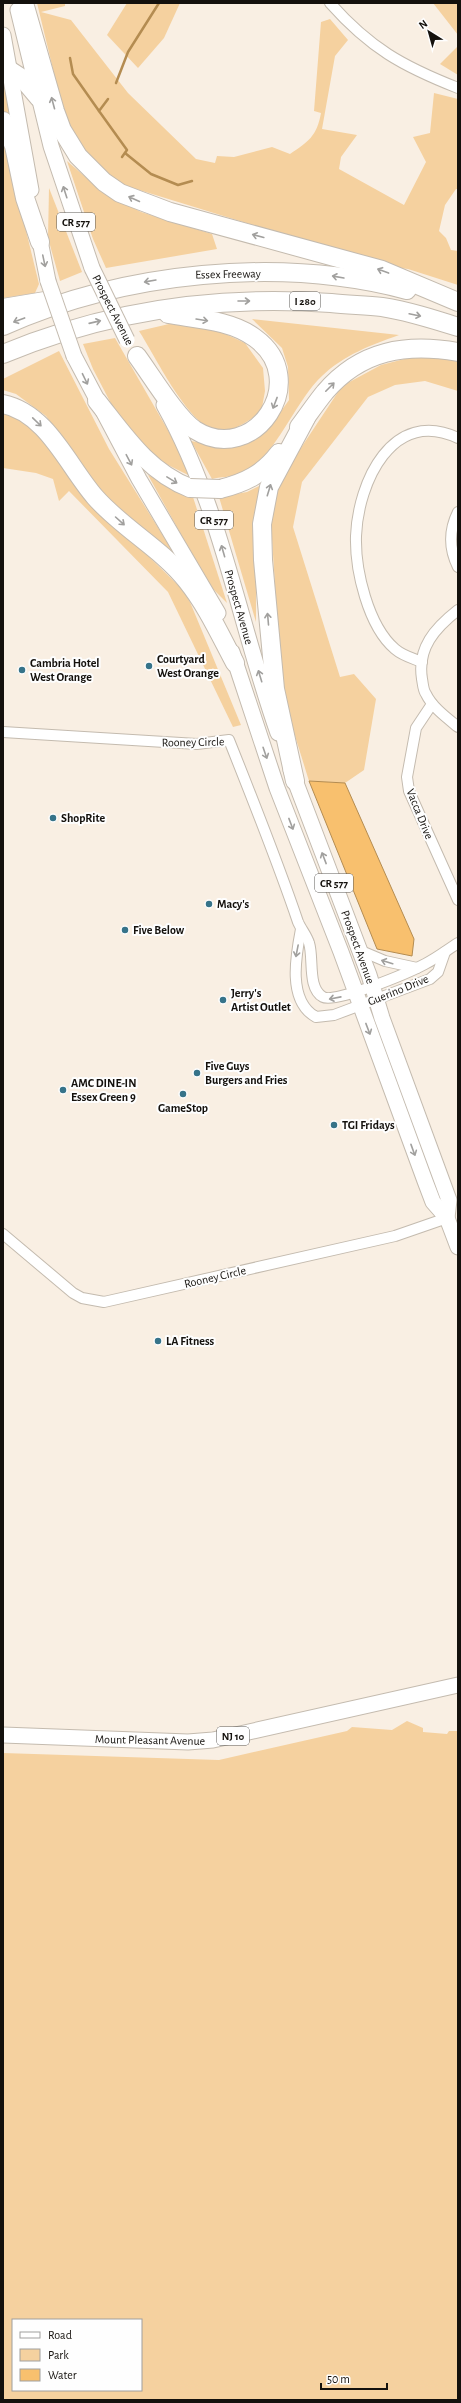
<svg xmlns="http://www.w3.org/2000/svg" width="461" height="2403" font-family="'Alegreya Sans',sans-serif">
<style>
.green{fill:#f5d19f;fill-rule:evenodd}
.water{fill:#f8c06e;stroke:#b48c51}
.lines{fill:none;stroke-linecap:round;stroke-linejoin:round}
.stream{stroke:#b48c51;stroke-width:2.5}
.minor-casing{stroke:#c4bbaf;stroke-width:12}
.primary-casing{stroke:#c4bbaf;stroke-width:17}
.motorway-casing{stroke:#c4bbaf;stroke-width:20}
.minor{stroke:#fff;stroke-width:10}
.primary{stroke:#fff;stroke-width:15}
.motorway{stroke:#fff;stroke-width:18}
.primary-bridge-casing{stroke:#c4bbaf;stroke-width:17;stroke-linecap:butt}
.motorway-bridge-casing{stroke:#c4bbaf;stroke-width:20;stroke-linecap:butt}
.primary-bridge{stroke:#fff;stroke-width:15}
.motorway-bridge{stroke:#fff;stroke-width:18}
.oneway{stroke:#a1a09e}
.poi-dot{fill:#367389;stroke:#fefefe;stroke-width:1.5}
.labels{text-anchor:middle;stroke-width:4;stroke-linejoin:round;paint-order:stroke}
.shield{fill:#fefefe;stroke:#5a5855;stroke-width:1}
.shield-label{font-size:11px;font-weight:bold;fill:#14110d}
.street-label{font-size:12px;fill:#14110d;stroke:#fefefe}
.poi-label{font-size:12px;font-weight:bold;fill:#14110d;stroke:#fefefe;text-anchor:start}
</style>
<rect width="100%" height="100%" fill="#f9efe3"/>
<!-- green -->
<g class="green">
<path d="M37,3h28v3l-24,6 30,8 57,73 68,66 19,4 2,-7 17,1 38,-10 18,7c18,-12 27,-18 31,-41l-7,-2 7,-89 9,-3 18,21 -13,16 -13,73 35,6 -16,22 -2,12 65,36 22,-43 -13,-25 17,-4 4,-40 24,6v90h-2l-11,16 -6,26 7,7 5,12 7,1v34l-50,-16 -31,-4 -1,-2 -266,-82 -26,-29 -19,-33z"/>
<polygon points="127,3 180,3 164,38 138,68 107,35"/>
<polygon points="433,3 458,3 458,35"/>
<polygon points="458,46 458,75 440,64"/>
<polygon points="3,75 14,128 3,115"/>
<polygon points="3,136 39,284 35,293 3,298"/>
<polygon points="67,161 104,193 141,212 212,234 217,249 106,268 93,239"/>
<polygon points="49,188 82,272 60,281 48,238"/>
<path d="M252,319l147,16c-28,10 -55,20 -77,41 -29,27 -46,84 -83,98 -8,3 -19,3 -27,5l-21,-38 30,6 25,-6 23,-13 20,-28 -1,-33 -6,-19z"/>
<path d="M169,324l37,1 39,18 18,25 2,23 -4,22c-13,7 -32,23 -48,17 -27,-10 -58,-74 -74,-99z"/>
<polygon points="115,338 185,460 190,476 158,460 117,415 93,369 83,344"/>
<polygon points="59,351 109,449 177,558 107,500 46,416 16,394 3,390 3,379"/>
<polygon points="424,354 458,362 458,391 425,381 395,385 368,397 302,482 293,527 340,677 354,674 376,699 364,770 345,783 309,781 282,694 271,523 277,484 342,386 381,365"/>
<polygon points="3,411 30,422 100,509 182,589 190,602 241,725 233,727 168,592 69,491 59,501 53,479 36,473 3,468"/>
<polygon points="148,475 193,497 227,603 209,585"/>
<polygon points="261,485 256,534 256,622 219,497 247,492"/>
<path d="M407,1721l16,7v4l24,2 2,-3h9v669h-455v-647l216,7 128,-29 5,-4 40,3zM13,2320h128v70h-128z"/>
</g>
<!-- water -->
<polygon class="water" points="309,781 345,783 414,939 412,956 377,949"/>
<g class="lines">
<!-- stream -->
<g class="stream">
<polyline points="70,58 73,74 99,111"/>
<polyline points="116,83 128,52 159,3"/>
<polyline points="108,99 99,111 127,150 122,157"/>
<polyline points="125,153 151,174 178,185 192,181"/>
</g>
<defs>
<g id="minor">
<path d="M330,3c40,45 72,63 128,85"/>
<path d="M458,512c-9,18 -9,37 0,55"/>
<path d="M458,610c-23,18 -41,38 -36,69 1,5 1,11 4,15 6,13 21,24 32,33"/>
<path d="M422,662c-10,-4 -19,-6 -27,-13 -27,-23 -40,-79 -39,-113 2,-53 36,-129 102,-98"/>
<polyline points="432,704 416,728 407,777 409,791 458,900"/>
<path d="M3,732l194,12 32,-4c24,60 48,120 69,182 3,7 9,14 11,21 5,15 -2,45 14,54 12,7 87,-25 102,-33 12,-6 22,-14 33,-21"/>
<path d="M301,929c-5,26 -14,72 15,88l18,-2 96,-36 8,-7 7,-20"/>
<polyline points="359,950 385,961 417,968"/>
<polyline points="3,1234 73,1293 82,1298 104,1302 395,1236 447,1218"/>
</g>
<g id="primary">
<polyline points="18,10 51,146 92,268"/>
<polyline points="3,35 31,190"/>
<polyline points="38,231 48,281"/>
<polyline points="74,356 139,479 218,613"/>
<path d="M164,405c57,102 75,218 114,328"/>
<polyline points="232,652 277,788 341,952 425,1181 433,1202 447,1218 458,1247"/>
<polyline points="291,770 369,975 382,1018 449,1200 447,1218"/>
<polyline points="3,1735 188,1742 213,1740 458,1685"/>
</g>
<g id="motorway">
<polyline points="24,3 55,111 62,130 78,156 104,182 120,193 170,212 382,270 458,302"/>
<polyline points="3,66 23,79 39,98"/>
<polyline points="3,121 14,146 25,198 40,242"/>
<polyline points="3,308 51,300"/>
<path d="M3,326c121,-54 276,-70 404,-36"/>
<path d="M3,354c105,-44 214,-59 328,-51 17,2 34,2 51,4 26,4 51,12 76,20"/>
<path d="M137,356c14,19 40,62 58,74 59,37 118,-50 60,-92 -24,-18 -58,-19 -87,-24"/>
<path d="M97,401c27,34 51,71 93,87"/>
<path d="M3,404c44,9 65,62 92,93 27,31 67,52 92,84 20,25 33,54 48,82"/>
<path d="M299,427c9,-12 17,-24 26,-35 36,-42 81,-49 133,-40"/>
<path d="M220,489c25,-6 43,-15 59,-36"/>
<polyline points="295,781 275,689 263,560 262,524 269,487 306,418"/>
</g>
</defs>
<!-- minor casing -->
<use href="#minor" class="minor-casing"/>
<!-- primary casing -->
<use href="#primary" class="primary-casing"/>
<!-- motorway casing -->
<use href="#motorway" class="motorway-casing"/>
<!-- minor -->
<use href="#minor" class="minor"/>
<!-- primary -->
<use href="#primary" class="primary"/>
<!-- motorway -->
<use href="#motorway" class="motorway"/>
<defs>
<g id="primary-bridge">
<polyline points="92,268 127,340"/>
<polyline points="48,281 74,356"/>
</g>
<polyline id="motorway-bridge" points="190,488 220,489"/>
</defs>
<!-- primary-bridge casing -->
<use href="#primary-bridge" class="primary-bridge-casing"/>
<!-- motorway-bridge casing -->
<use href="#motorway-bridge" class="motorway-bridge-casing"/>
<!-- primary-bridge -->
<use href="#primary-bridge" class="primary-bridge"/>
<!-- motorway-bridge -->
<use href="#motorway-bridge" class="motorway-bridge"/>
</g>
<!-- one-way arrows -->
<defs><path id="oneway-shaft" d="M-6 0H5M1.5-3L5.5 0L1.5 3" fill="none" stroke-width="1.6" stroke-linecap="round" stroke-linejoin="round"/></defs>
<g class="oneway">
<use href="#oneway-shaft" transform="translate(53 103) rotate(-105)"/>
<use href="#oneway-shaft" transform="translate(65 192) rotate(-108)"/>
<use href="#oneway-shaft" transform="translate(134 199) rotate(-156)"/>
<use href="#oneway-shaft" transform="translate(258 236) rotate(-165)"/>
<use href="#oneway-shaft" transform="translate(44 261) rotate(78)"/>
<use href="#oneway-shaft" transform="translate(383 271) rotate(-160)"/>
<use href="#oneway-shaft" transform="translate(338 277) rotate(-170)"/>
<use href="#oneway-shaft" transform="translate(150 281) rotate(170)"/>
<use href="#oneway-shaft" transform="translate(244 301)"/>
<use href="#oneway-shaft" transform="translate(415 315) rotate(12)"/>
<use href="#oneway-shaft" transform="translate(19 320) rotate(160)"/>
<use href="#oneway-shaft" transform="translate(202 320) rotate(9)"/>
<use href="#oneway-shaft" transform="translate(95 322) rotate(-13)"/>
<use href="#oneway-shaft" transform="translate(85 379) rotate(64)"/>
<use href="#oneway-shaft" transform="translate(330 387) rotate(-45)"/>
<use href="#oneway-shaft" transform="translate(275 403) rotate(111)"/>
<use href="#oneway-shaft" transform="translate(37 422) rotate(44)"/>
<use href="#oneway-shaft" transform="translate(129 460) rotate(62)"/>
<use href="#oneway-shaft" transform="translate(172 480) rotate(31)"/>
<use href="#oneway-shaft" transform="translate(269 490) rotate(-73)"/>
<use href="#oneway-shaft" transform="translate(120 521) rotate(42)"/>
<use href="#oneway-shaft" transform="translate(223 551) rotate(-106)"/>
<use href="#oneway-shaft" transform="translate(268 619) rotate(-95)"/>
<use href="#oneway-shaft" transform="translate(260 676) rotate(-107)"/>
<use href="#oneway-shaft" transform="translate(265 753) rotate(71)"/>
<use href="#oneway-shaft" transform="translate(291 824) rotate(69)"/>
<use href="#oneway-shaft" transform="translate(324 858) rotate(-111)"/>
<use href="#oneway-shaft" transform="translate(297 951) rotate(101)"/>
<use href="#oneway-shaft" transform="translate(387 962) rotate(-163)"/>
<use href="#oneway-shaft" transform="translate(335 998) rotate(169)"/>
<use href="#oneway-shaft" transform="translate(368 1029) rotate(69)"/>
<use href="#oneway-shaft" transform="translate(413 1150) rotate(70)"/>
</g>
<!-- markers -->
<g class="poi-dot">
<circle cx="149" cy="666" r="4"/>
<circle cx="22" cy="670" r="4"/>
<circle cx="53" cy="818" r="4"/>
<circle cx="209" cy="904" r="4"/>
<circle cx="125" cy="930" r="4"/>
<circle cx="223" cy="1000" r="4"/>
<circle cx="197" cy="1073" r="4"/>
<circle cx="63" cy="1090" r="4"/>
<circle cx="183" cy="1094" r="4"/>
<circle cx="334" cy="1125" r="4"/>
<circle cx="158" cy="1341" r="4"/>
</g>
<g class="labels">
<!-- shield labels -->
<g class="shield">
<rect x="57" y="213" width="38" height="18" rx="3"/>
<rect x="290" y="292" width="30" height="18" rx="3"/>
<rect x="195" y="511" width="38" height="18" rx="3"/>
<rect x="315" y="874" width="38" height="18" rx="3"/>
<rect x="217" y="1727" width="32" height="18" rx="3"/>
</g>
<g class="shield-label">
<text x="76" y="226">CR 577</text>
<text x="305" y="305">I 280</text>
<text x="214" y="524">CR 577</text>
<text x="334" y="887">CR 577</text>
<text x="233" y="1740">NJ 10</text>
</g>
<!-- street labels -->
<g class="street-label">
<text transform="translate(228 274) rotate(-1)" y="4">Essex Freeway</text>
<text transform="translate(113 310) rotate(63)" y="4">Prospect Avenue</text>
<text transform="translate(239 607) rotate(74)" y="4">Prospect Avenue</text>
<text transform="translate(193 742) rotate(-1)" y="4">Rooney Circle</text>
<text transform="translate(420 814) rotate(68)" y="4">Vacca Drive</text>
<text transform="translate(358 947) rotate(70)" y="4">Prospect Avenue</text>
<text transform="translate(398 990) rotate(-22)" y="4">Guerino Drive</text>
<text transform="translate(215 1277) rotate(-13)" y="4">Rooney Circle</text>
<text transform="translate(150 1740) rotate(1)" y="4">Mount Pleasant Avenue</text>
</g>
<!-- poi labels -->
<g class="poi-label">
<text x="157" y="663">Courtyard<tspan x="157" dy="14">West Orange</tspan></text>
<text x="30" y="667">Cambria Hotel<tspan x="30" dy="14">West Orange</tspan></text>
<text x="61" y="822">ShopRite</text>
<text x="217" y="908">Macy's</text>
<text x="133" y="934">Five Below</text>
<text x="231" y="997">Jerry's<tspan x="231" dy="14">Artist Outlet</tspan></text>
<text x="205" y="1070">Five Guys<tspan x="205" dy="14">Burgers and Fries</tspan></text>
<text x="71" y="1087">AMC DINE-IN<tspan x="71" dy="14">Essex Green 9</tspan></text>
<text x="183" y="1112" text-anchor="middle">GameStop</text>
<text x="342" y="1129">TGI Fridays</text>
<text x="166" y="1345">LA Fitness</text>
</g>
</g>
<!-- border -->
<rect width="461" height="2403" fill="none" stroke="#14110d" stroke-width="8"/>
<!-- legend -->
<rect x="12" y="2319" width="130" height="72" fill="#fefefe" stroke="#a09f9e"/>
<rect x="20" y="2332" width="20" height="6" fill="#ffffff" stroke="#a09f9e"/>
<text x="48" y="2339" font-size="12" fill="#14110d">Road</text>
<rect x="20" y="2349" width="20" height="12" fill="#f5d19f" stroke="#a09f9e"/>
<text x="48" y="2359" font-size="12" fill="#14110d">Park</text>
<rect x="20" y="2369" width="20" height="12" fill="#f8c06e" stroke="#a09f9e"/>
<text x="48" y="2379" font-size="12" fill="#14110d">Water</text>
<!-- north arrow -->
<g transform="translate(429 32) rotate(323)" stroke="#fefefe" stroke-width="3" paint-order="stroke">
<path d="M0-3L7 15L0 10L-7 15Z" fill="#14110d"/>
<text y="-6" font-size="11" font-weight="bold" text-anchor="middle" fill="#14110d">N</text>
</g>
<!-- scale -->
<path d="M321 2383v6h66v-6" fill="none" stroke="#14110d" stroke-width="2"/>
<text x="327" y="2383" font-size="12" fill="#14110d" stroke="#fefefe" stroke-width="3" paint-order="stroke">50 m</text>
</svg>
